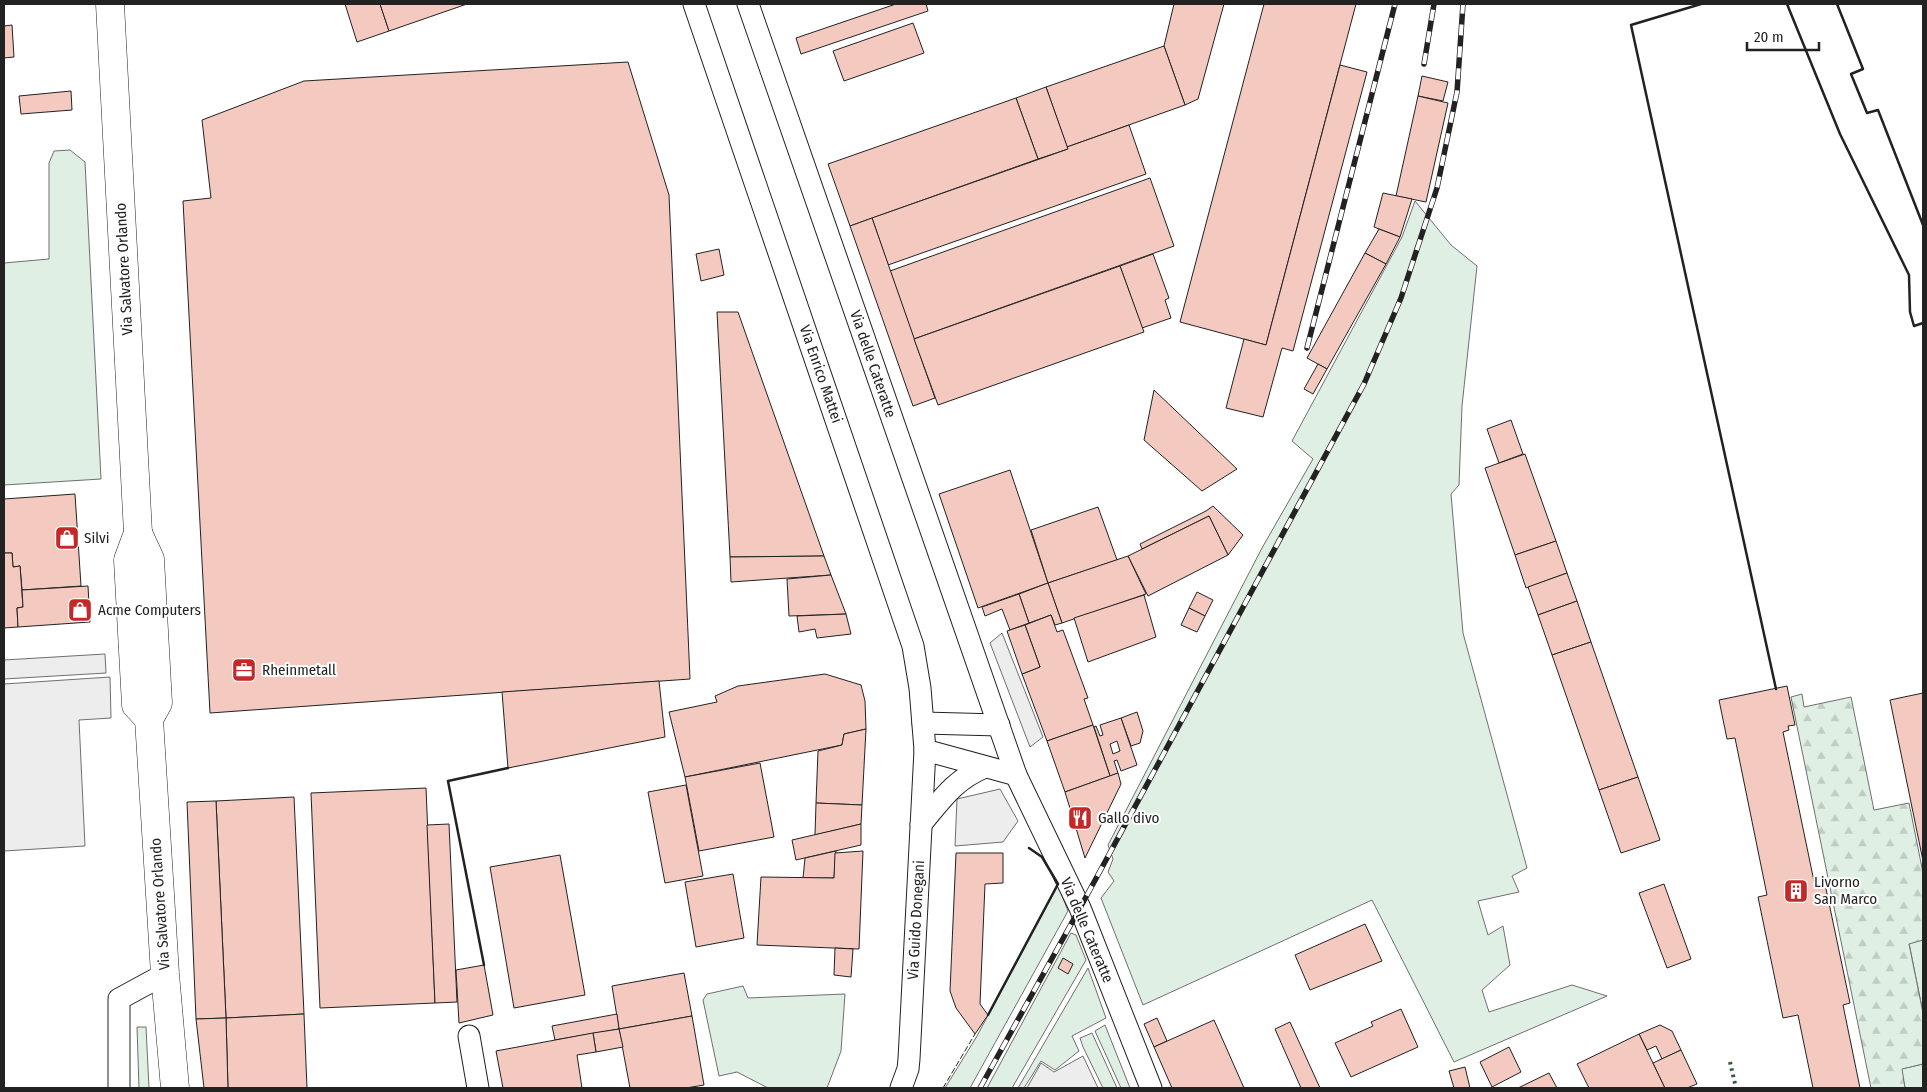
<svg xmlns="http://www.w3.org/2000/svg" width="1927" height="1092" font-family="'Fira Sans Condensed',sans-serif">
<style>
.green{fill:#e0efe3;stroke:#6f6f6f}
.forest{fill:url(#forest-firs);stroke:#6f6f6f}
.parking{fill:#ededed;stroke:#6f6f6f}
.building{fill:#f3c9c0;stroke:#222;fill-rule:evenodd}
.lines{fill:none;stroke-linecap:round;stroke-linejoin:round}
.street-casing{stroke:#222;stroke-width:23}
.secondary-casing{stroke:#222;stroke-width:29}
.street{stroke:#fff;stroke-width:21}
.secondary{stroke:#fff;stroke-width:28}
.rail-casing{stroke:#222;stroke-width:5.5}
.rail{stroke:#fff;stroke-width:4;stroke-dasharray:11;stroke-linecap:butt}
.hedge{stroke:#2f5e38;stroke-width:4;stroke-dasharray:2.5 4;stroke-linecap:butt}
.fence{stroke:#222;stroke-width:1;stroke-dasharray:6 2.5;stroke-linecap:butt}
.wall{stroke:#222;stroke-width:2.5}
.labels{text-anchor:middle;stroke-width:4;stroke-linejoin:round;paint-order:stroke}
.street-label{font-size:15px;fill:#222;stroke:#fff}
.poi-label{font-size:15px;fill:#222;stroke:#fff;text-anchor:start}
</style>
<defs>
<pattern id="forest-firs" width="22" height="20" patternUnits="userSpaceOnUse" patternTransform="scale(1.25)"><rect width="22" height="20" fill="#e0efe3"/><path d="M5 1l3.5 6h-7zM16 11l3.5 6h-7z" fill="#c0cdc2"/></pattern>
</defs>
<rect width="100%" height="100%" fill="#fff"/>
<!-- green -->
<g class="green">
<polygon points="70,150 85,162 101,479 4,485 4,263 49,259 49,163 54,151"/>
<polygon points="1415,201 1451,245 1477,266 1462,406 1459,485 1451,494 1463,633 1527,868 1512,876 1519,892 1478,901 1488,935 1503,926 1510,965 1482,990 1489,1012 1572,985 1607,996 1454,1062 1372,900 1143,1005 1101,898 1114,881 1108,872 1113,859 1108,845 1262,548 1313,459 1292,441 1402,237"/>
<polygon points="1058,885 1068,911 970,1088 945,1088 977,1036"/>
<polygon points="1071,933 1076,935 1086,960 1012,1088 987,1088"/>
<polygon points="1923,940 1923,1013 1909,943"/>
<polygon points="1088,968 1106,1018 1072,1036 1079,1051 1055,1070 1041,1061 1024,1088 1018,1088"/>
<polygon points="743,986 748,998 845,994 841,1051 827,1088 768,1088 737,1072 719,1076 703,1000 707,994"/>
<polygon points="1105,1025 1130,1088 1121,1088 1095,1031"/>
<polygon points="137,1027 146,1027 149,1088 139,1088"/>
<polygon points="1092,1033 1117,1088 1103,1088 1083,1047 1080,1038"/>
<polygon points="1923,1064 1923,1088 1905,1088 1901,1069"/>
</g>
<!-- forest -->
<polygon class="forest" points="1802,694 1804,707 1851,697 1874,810 1909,803 1923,873 1923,940 1909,944 1923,1013 1923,1064 1902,1069 1905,1088 1871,1088 1791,697"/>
<!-- parking -->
<g class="parking">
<polygon points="1002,633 1043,737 1030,747 990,643"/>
<polygon points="105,654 106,673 4,679 4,660"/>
<polygon points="110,677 111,718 79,720 85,846 4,851 4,684"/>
<polygon points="1000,789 1018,821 1003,842 955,846 957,799"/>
<polygon points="1083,1056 1098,1088 1027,1088 1041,1063 1054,1072"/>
</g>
<!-- building -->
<g class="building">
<polygon points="345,4 380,4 389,31 357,42"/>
<polygon points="380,4 467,4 389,31"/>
<polygon points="896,4 926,4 928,11 801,54 796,38"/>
<polygon points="1174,4 1224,4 1198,99 1185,105 1164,46"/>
<polygon points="1264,4 1356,4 1266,345 1180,322"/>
<polygon points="913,23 924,53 844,81 833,51"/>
<polygon points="12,25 14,57 4,58 4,26"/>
<polygon points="1164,46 1185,105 1067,147 1046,87"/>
<polygon points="628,62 669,195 690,679 210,713 183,201 211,198 202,120 304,81"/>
<polygon points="1340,65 1367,72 1293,351 1282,348 1263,417 1226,408 1244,339 1266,345"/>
<polygon points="1422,76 1448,82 1443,101 1418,96"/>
<polygon points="1046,87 1068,149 1038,159 1016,98"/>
<polygon points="71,91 72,110 21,114 19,96"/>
<polygon points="1418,96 1448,103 1426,202 1396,196"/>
<polygon points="1016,98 1038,159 850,226 828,164"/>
<polygon points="1129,125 1146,174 888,265 872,218 1068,149 1067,147"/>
<polygon points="1150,178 1174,246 914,339 890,271"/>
<polygon points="1383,193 1412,199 1400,237 1374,227"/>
<polygon points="872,218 935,398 913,406 850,226"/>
<polygon points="1379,229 1400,237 1386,264 1365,253"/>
<polygon points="719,249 724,275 701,281 696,254"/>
<polygon points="1365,253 1386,264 1327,369 1307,358"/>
<polygon points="1153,254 1169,298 1165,300 1171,318 1142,328 1120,266"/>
<polygon points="1120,266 1144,332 938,405 914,339"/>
<polygon points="717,312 738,312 824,556 730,557"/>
<polygon points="1318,364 1327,369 1313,394 1304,389"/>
<polygon points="1154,390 1237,469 1202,491 1144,440"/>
<polygon points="1511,420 1523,454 1499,463 1487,429"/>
<polygon points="1525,454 1556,541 1515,555 1485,468"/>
<polygon points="1010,470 1048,583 978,608 939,494"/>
<polygon points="75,494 81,586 22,590 20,566 13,567 12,553 4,553 4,499"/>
<polygon points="1213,506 1243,535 1228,555 1209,516 1142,549 1140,544 1206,511"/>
<polygon points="1098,507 1117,560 1048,583 1031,530"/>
<polygon points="1209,516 1228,555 1148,596 1128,556"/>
<polygon points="1556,541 1567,573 1526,588 1515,555"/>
<polygon points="4,553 12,553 13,567 20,566 23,607 17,608 18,627 4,628"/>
<polygon points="824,556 831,575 731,582 730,557"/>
<polygon points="1128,556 1146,594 1062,623 1048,583"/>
<polygon points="1567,573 1577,601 1538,615 1528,587"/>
<polygon points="831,575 846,614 789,616 787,579"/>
<polygon points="1048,583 1062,623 1055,625 1051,615 1029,623 1019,594"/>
<polygon points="88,586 90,622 18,627 17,608 23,607 22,590"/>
<polygon points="1197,592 1213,600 1205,616 1189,608"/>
<polygon points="1019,594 1029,623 1010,630 1002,609 985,616 982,607"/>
<polygon points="1144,595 1156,637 1088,662 1074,618"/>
<polygon points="1577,601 1591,642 1552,655 1538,615"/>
<polygon points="1189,608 1205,616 1197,632 1181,625"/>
<polygon points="846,614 851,634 817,638 815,629 799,632 797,616"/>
<polygon points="1051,615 1057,632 1063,630 1088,698 1084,699 1093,725 1047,741 1022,674 1040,667 1025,625"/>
<polygon points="1025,625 1040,667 1022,674 1007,631"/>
<polygon points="1591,642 1638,777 1599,790 1552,655"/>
<polygon points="825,674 861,685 865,701 866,729 844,734 842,745 685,777 669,712 717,702 715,696 738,686"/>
<polygon points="659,681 665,737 508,768 502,692"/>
<polygon points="1787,686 1795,725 1788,726 1789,730 1783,732 1815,886 1825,884 1850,1003 1843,1005 1860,1088 1813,1088 1798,1015 1783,1018 1758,897 1767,895 1735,738 1727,739 1719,700"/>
<polygon points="1923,693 1923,861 1890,700"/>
<polygon points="1137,712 1143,731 1140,743 1131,746 1121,718"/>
<path d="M1121,718l16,47 -16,6 -4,-11 -3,1 4,12 -8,3 -16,-49 2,-1 4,10 3,-1 -3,-10zM1117,741l3,10 -7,3 -3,-10z"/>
<polygon points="1093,725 1110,776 1065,792 1047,741"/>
<polygon points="866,729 862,805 816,803 818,751 842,745 844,734"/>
<polygon points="760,763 774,837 699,851 685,777"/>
<polygon points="1118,773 1121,784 1085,858 1065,792"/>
<polygon points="1638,777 1660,840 1621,853 1599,790"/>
<polygon points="686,785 703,876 665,883 648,792"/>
<polygon points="426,788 435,1003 320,1008 311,793"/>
<polygon points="294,797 304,1014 226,1018 216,801"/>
<polygon points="216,801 226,1018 196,1019 187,802"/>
<polygon points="816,803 862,805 861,824 815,835"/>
<polygon points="449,824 457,1002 435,1003 427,825"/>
<polygon points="861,824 861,845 796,860 792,840"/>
<polygon points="836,851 834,878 803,878 805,858"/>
<polygon points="863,851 859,949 757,945 761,877 834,878 835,853"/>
<polygon points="956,853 1003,853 1003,883 985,884 980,1004 988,1015 975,1034 956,1008 950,991"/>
<polygon points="560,855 585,995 514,1008 490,867"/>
<polygon points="733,874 744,938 696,947 685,882"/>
<polygon points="1664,884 1691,959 1667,968 1639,893"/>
<polygon points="1365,924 1382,961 1310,990 1295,955"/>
<polygon points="835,948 853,949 851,977 834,975"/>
<polygon points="1063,958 1073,964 1068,974 1058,968"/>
<polygon points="484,965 493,1015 459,1023 456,970"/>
<polygon points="684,973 692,1016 619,1029 612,986"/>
<polygon points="1401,1009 1418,1047 1351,1077 1335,1043 1373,1026 1371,1022"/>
<polygon points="304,1014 307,1088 228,1088 226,1018"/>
<polygon points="617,1014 619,1029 555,1040 552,1026"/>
<polygon points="692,1016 704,1085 686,1088 630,1088 619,1029"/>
<polygon points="226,1018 228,1088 204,1088 196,1019"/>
<polygon points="1157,1018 1167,1041 1154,1047 1144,1024"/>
<polygon points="1214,1020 1244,1088 1172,1088 1154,1047"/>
<polygon points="1290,1022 1320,1088 1301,1088 1275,1029"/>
<polygon points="1660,1025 1672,1031 1681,1050 1662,1059 1656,1046 1647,1050 1639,1034"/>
<polygon points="619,1029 623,1047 596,1052 593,1033"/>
<polygon points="593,1033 596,1052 577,1055 582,1088 503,1088 496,1051"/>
<polygon points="1639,1034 1665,1088 1589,1088 1577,1064"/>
<polygon points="1509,1047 1521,1072 1492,1087 1480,1062"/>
<polygon points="1681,1050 1697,1084 1687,1088 1665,1088 1653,1063"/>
<polygon points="1465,1067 1470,1088 1454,1088 1449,1071"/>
<polygon points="1549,1073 1557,1088 1518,1088"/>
</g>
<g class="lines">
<defs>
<g id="street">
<polyline points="694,4 913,646 920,688 925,750 909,1059 908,1069 901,1088"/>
<polyline points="748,4 1016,775 1080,908 1151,1088"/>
<polyline points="923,723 999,725"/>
<polyline points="925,750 1016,775"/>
<path d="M921,824c21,-25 33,-44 64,-57"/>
<polyline points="469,1036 478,1088"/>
<polyline points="119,1088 119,999 165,974"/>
</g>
<g id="secondary">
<polyline points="110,4 138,533 128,560 136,705 149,719"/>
<polyline points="138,533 150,559 158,703 149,719 165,974 175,1088"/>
</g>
</defs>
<!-- street casing -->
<use href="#street" class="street-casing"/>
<!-- secondary casing -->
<use href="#secondary" class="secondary-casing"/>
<!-- street -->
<use href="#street" class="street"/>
<!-- secondary -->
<use href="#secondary" class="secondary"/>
<defs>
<g id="rail">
<polyline points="1424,64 1434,4"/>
<polyline points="1307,348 1395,4"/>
<polyline points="980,1088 1080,908 1364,384 1401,298 1437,188 1457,92 1463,4"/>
</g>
</defs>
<!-- rail casing -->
<use href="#rail" class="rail-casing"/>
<!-- rail -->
<use href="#rail" class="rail"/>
<!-- hedge -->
<polyline class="hedge" points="1730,1062 1736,1088"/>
<!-- fence -->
<polyline class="fence" points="943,1088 975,1034"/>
<!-- wall -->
<g class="wall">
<polyline points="1701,4 1631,25 1776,689"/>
<polyline points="1787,4 1840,134 1909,275 1910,312 1914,326 1923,323"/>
<polyline points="1837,4 1863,69 1851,74 1867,113 1878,110 1923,225"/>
<polyline points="484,965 448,781 508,768"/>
<polyline points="988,1015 1058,884 1042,857 1029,848"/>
</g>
</g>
<!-- icons -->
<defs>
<symbol id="shop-square" viewBox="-11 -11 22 22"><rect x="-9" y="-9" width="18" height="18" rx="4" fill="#c62828" stroke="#fff"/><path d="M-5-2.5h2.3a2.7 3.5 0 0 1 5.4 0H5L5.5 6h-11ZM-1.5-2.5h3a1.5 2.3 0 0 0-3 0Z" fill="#fff"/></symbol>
<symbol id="office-square" viewBox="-11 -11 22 22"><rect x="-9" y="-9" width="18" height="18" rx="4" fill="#c62828" stroke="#fff"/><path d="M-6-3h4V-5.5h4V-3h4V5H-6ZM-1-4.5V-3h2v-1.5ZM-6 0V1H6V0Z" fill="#fff"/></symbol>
<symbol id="restaurant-square" viewBox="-11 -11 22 22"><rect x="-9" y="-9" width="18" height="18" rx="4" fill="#c62828" stroke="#fff"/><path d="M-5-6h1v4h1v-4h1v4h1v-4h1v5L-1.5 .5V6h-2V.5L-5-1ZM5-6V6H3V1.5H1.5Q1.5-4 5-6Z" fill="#fff"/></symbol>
<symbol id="building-square" viewBox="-11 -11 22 22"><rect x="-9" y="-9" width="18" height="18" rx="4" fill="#c62828" stroke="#fff"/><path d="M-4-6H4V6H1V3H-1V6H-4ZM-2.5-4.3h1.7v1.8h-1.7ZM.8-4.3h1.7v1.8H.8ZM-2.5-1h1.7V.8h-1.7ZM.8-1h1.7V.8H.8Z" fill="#fff"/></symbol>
</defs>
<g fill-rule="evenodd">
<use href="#shop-square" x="53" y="524" width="28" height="28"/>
<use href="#shop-square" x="66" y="596" width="28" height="28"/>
<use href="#office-square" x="230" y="656" width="28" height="28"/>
<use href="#restaurant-square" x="1066" y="804" width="28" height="28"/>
<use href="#building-square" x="1782" y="877" width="28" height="28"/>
</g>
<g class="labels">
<!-- street labels -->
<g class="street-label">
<text transform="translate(124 269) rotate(-93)" y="5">Via Salvatore Orlando</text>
<text transform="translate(873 364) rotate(71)" y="5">Via delle Cateratte</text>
<text transform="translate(821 374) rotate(71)" y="5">Via Enrico Mattei</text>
<text transform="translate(160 904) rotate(-94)" y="5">Via Salvatore Orlando</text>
<text transform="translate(916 920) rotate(-87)" y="5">Via Guido Donegani</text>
<text transform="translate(1087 930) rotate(67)" y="5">Via delle Cateratte</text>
</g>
<!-- poi labels -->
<g class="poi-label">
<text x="84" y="543">Silvi</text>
<text x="98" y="615">Acme Computers</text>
<text x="262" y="675">Rheinmetall</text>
<text x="1098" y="823">Gallo divo</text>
<text x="1814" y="887">Livorno<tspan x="1814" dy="17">San Marco</tspan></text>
</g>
</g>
<!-- border -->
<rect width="1927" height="1092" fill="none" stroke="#222222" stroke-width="10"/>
<!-- scale -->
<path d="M1747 42v8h72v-8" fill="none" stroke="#222222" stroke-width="2.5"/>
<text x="1754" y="42" font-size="15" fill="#222222" stroke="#ffffff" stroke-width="4" paint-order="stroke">20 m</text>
</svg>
